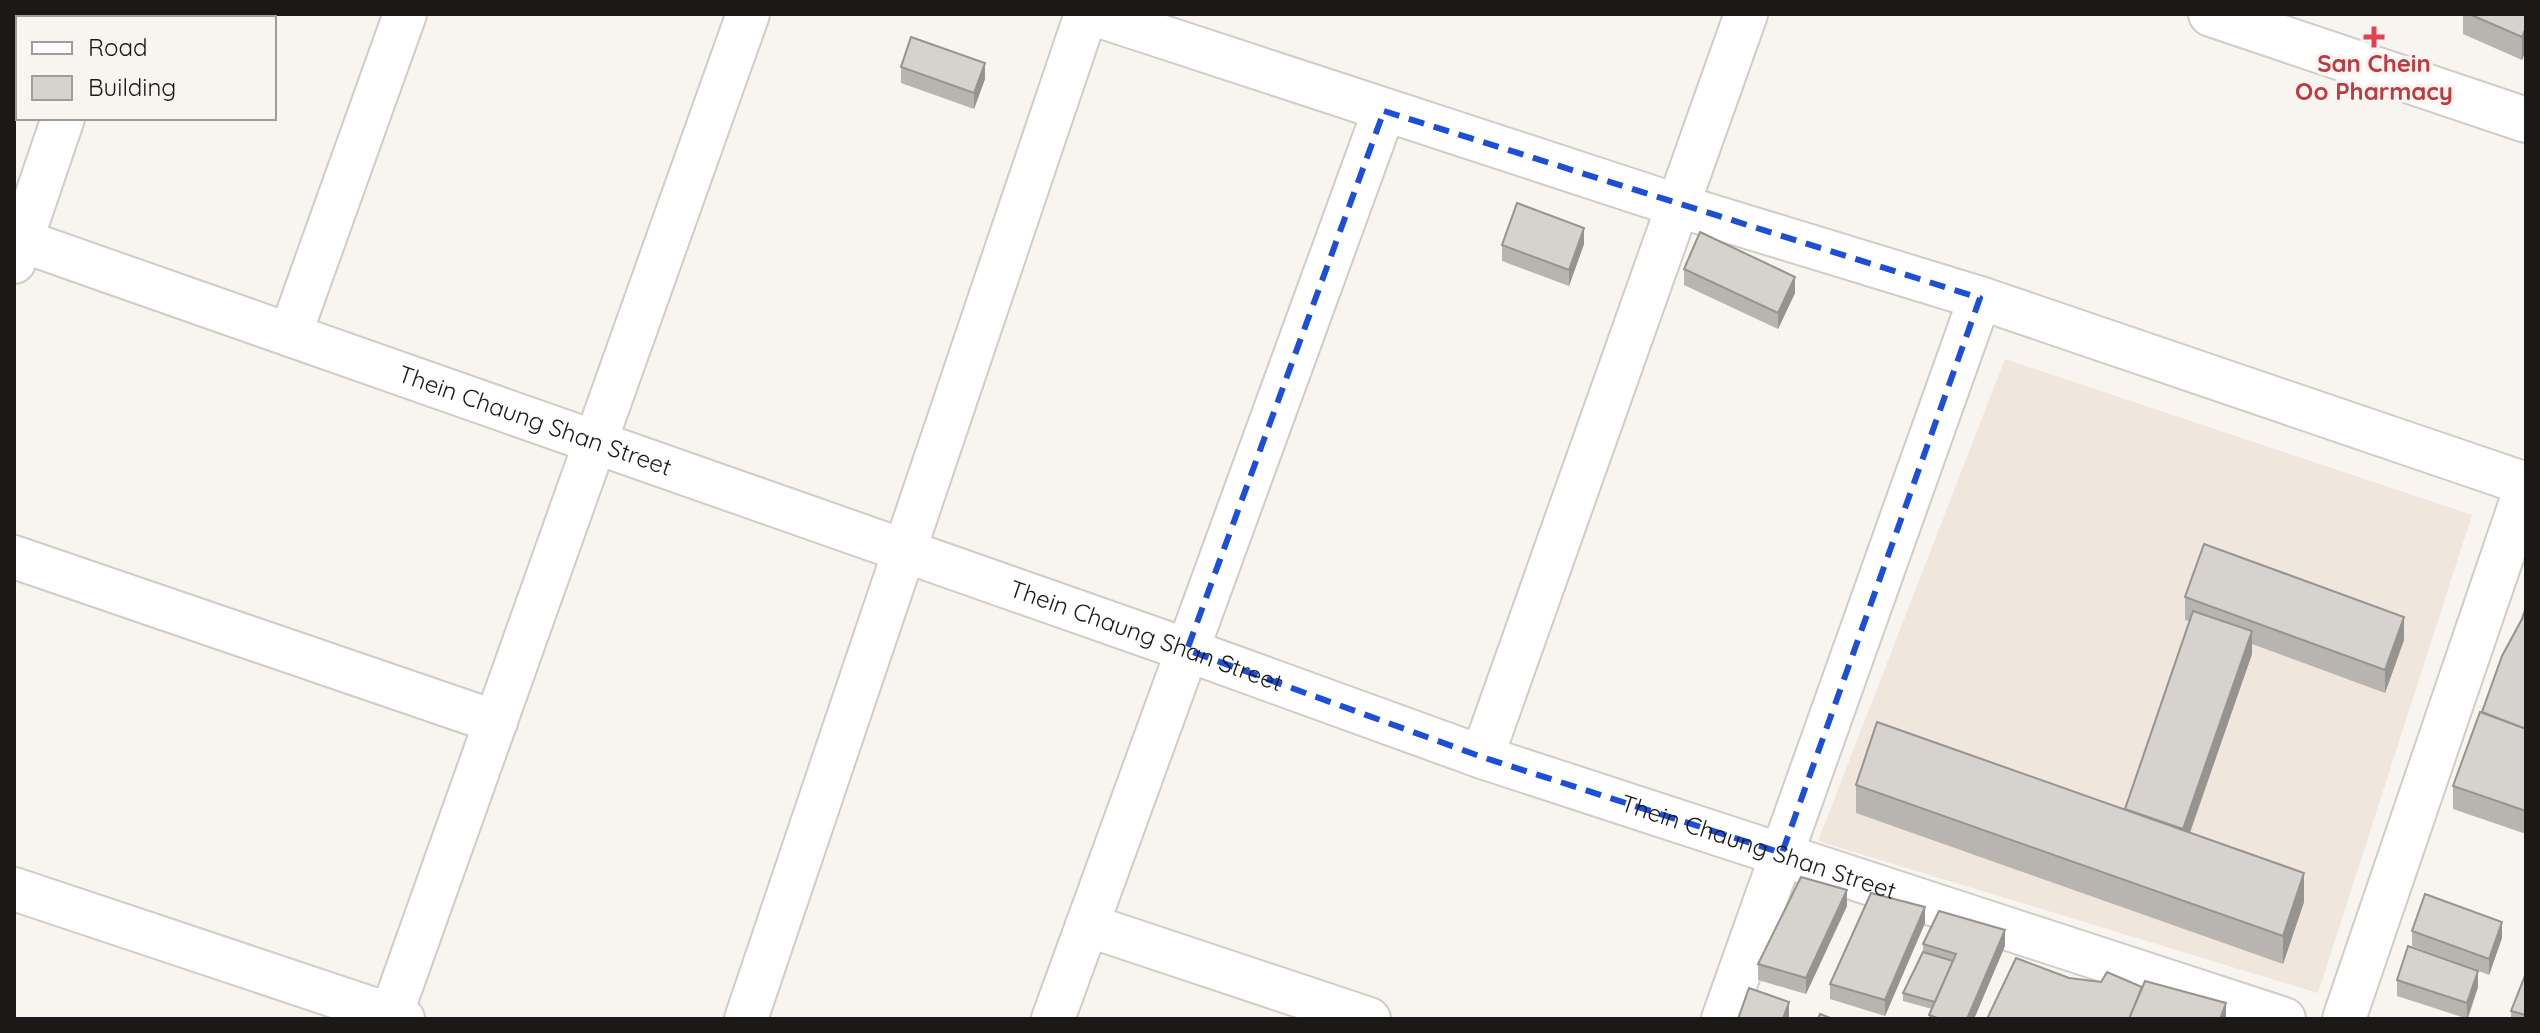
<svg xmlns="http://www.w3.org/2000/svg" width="2540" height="1033" font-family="Quicksand,sans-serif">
  <rect width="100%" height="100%" fill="#f8f4f0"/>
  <!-- built -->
  <path fill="#efe6dc" d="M2005 359 2472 515 2318 993 1818 841Z"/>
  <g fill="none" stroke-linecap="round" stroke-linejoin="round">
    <defs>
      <g id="minor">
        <path d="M1093 14 1679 206 1980 298 2526 484"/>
        <path d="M97 18 99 14"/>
        <path id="s1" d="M14 238 1187 650 1482 757 2284 1019"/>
        <path d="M14 262 63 118"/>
        <path d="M290 335 405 14"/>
        <path d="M14 557 496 722"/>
        <path d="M1482 757 1746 14"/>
        <path d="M14 889 403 1019"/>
        <path d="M1087 925 1369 1019"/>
        <path d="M391 1015 748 14"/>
        <path d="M746 1019 1086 14"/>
        <path d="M1053 1019 1384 111"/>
        <path d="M1723 1019 1980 298"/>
        <path d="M2344 1019 2526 487"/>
      </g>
      <path id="secondary" d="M2211 14 2526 120"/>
    </defs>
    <!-- minor casing -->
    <use href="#minor" stroke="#d0ccc8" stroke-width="46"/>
    <!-- secondary casing -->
    <use href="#secondary" stroke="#d0ccc8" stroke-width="48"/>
    <!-- minor -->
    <use href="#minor" stroke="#fff" stroke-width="42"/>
    <!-- secondary -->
    <use href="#secondary" stroke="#fff" stroke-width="44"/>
  </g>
  <!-- wall -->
  <path fill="#b8b5b1" d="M2463 14H2526V50L2522 60 2463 34Z
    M901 67 985 79 974 109 901 83Z
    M1584 244 1569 286 1502 261V245Z
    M1684 269 1795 293 1778 329 1684 285Z
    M2185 597 2404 640 2385 693 2252 644V654L2190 833 2304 902 2283 964 1856 813V785L2125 810 2189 621 2185 620Z
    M2526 607V834L2453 809V786L2482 712Z
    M1847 906 1806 994 1758 980V964Z
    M1925 923 1885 1016 1830 999V984Z
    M2412 931 2502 938 2489 975 2412 946Z
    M1923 944 2005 946 1974 1019H1929V1015L1932 1009 1903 1001V993L1923 952Z
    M2526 973V1019H2511V1011Z
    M2397 980 2478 987 2468 1019 2397 996Z"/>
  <!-- shaded-wall -->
  <path fill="#969390" d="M2526 27V50L2522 60V37Z
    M985 63V79L974 109V93Z
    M1584 228V244L1569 286V270Z
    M1795 277V293L1778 329V313Z
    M2404 617V640L2385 693V670Z
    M2252 631V654L2183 852V829Z
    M2304 873V902L2283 964V936Z
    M1847 890V906L1806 994V978Z
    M1925 907V923L1885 1016V1000Z
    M2502 922V938L2489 975V959Z
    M2005 930V946L1974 1019H1967Z
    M2478 971V987L2467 1019V1003Z
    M1789 1002V1019H1783Z
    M2226 1003V1019H2220Z"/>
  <!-- building -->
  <path fill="#d6d2ce" stroke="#969390" stroke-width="2" d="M2469 14H2526V27L2522 37Z
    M911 37 985 63 974 93 901 67Z
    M1517 203 1584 228 1569 270 1502 245Z
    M1700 232 1795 277 1778 313 1684 269Z
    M2204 544 2404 617 2385 670 2185 597Z
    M2526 607V729L2482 712 2502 656 2522 619Z
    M2193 611 2252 631 2183 829 2125 809Z
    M2480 712 2526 729V811L2453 786Z
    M1877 722 2304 873 2283 936 1856 785Z
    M1801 877 1847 890 1806 978 1758 964Z
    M1871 893 1925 907 1885 1000 1830 984Z
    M2425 894 2502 922 2489 959 2412 931Z
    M1939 911 2005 930 1967 1019H1940L1929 1015 1956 954 1923 944Z
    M2408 946 2478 971 2467 1003 2397 980Z
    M1923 952 1953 961 1935 1002 1903 993Z
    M2016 958 2069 978 2101 982 2107 972 2142 987 2129 1019H1987Z
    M2526 973V1015L2511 1011Z
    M2145 981 2226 1003 2220 1019H2129Z
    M1749 988 1789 1002 1783 1019H1738Z
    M1820 1014 1833 1019H1818Z"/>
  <!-- marked area -->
  <path fill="none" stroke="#1d4ed8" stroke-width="6" stroke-dasharray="16 10" stroke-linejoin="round" d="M1384 111 1980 298 1782 853 1482 757 1187 650Z"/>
  <!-- markers -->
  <path fill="#e0444e" stroke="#f8f4f0" stroke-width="3" d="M2370 25h8v8h8v8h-8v8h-8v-8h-8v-8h8z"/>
  <g text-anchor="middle" stroke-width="7" stroke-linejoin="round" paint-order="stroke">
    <!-- health labels -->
    <g font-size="24" font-weight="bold" fill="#be3a42" stroke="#f8f4f0">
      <text x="2374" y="72">San Chein<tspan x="2374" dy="28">Oo Pharmacy</tspan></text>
    </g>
    <!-- street labels -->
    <g font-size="24" fill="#1a1918" stroke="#f8f4f0">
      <text dy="8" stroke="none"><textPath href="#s1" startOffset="552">Thein Chaung Shan Street</textPath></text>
      <text dy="8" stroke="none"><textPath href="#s1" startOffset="1200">Thein Chaung Shan Street</textPath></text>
      <text dy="8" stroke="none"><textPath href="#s1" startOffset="1848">Thein Chaung Shan Street</textPath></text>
    </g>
  </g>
  <!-- border -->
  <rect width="2540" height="1033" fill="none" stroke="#1a1918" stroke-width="32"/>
  <!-- legend -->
  <rect x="16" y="16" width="260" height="104" fill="#f8f4f0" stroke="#9f9c9a" stroke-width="2"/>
  <rect x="32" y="42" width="40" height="12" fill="#ffffff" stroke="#9f9c9a" stroke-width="2"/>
  <text x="88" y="56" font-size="24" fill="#1a1918">Road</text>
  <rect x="32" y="76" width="40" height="24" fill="#d6d2ce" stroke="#9f9c9a" stroke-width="2"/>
  <text x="88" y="96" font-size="24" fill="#1a1918">Building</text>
</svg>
